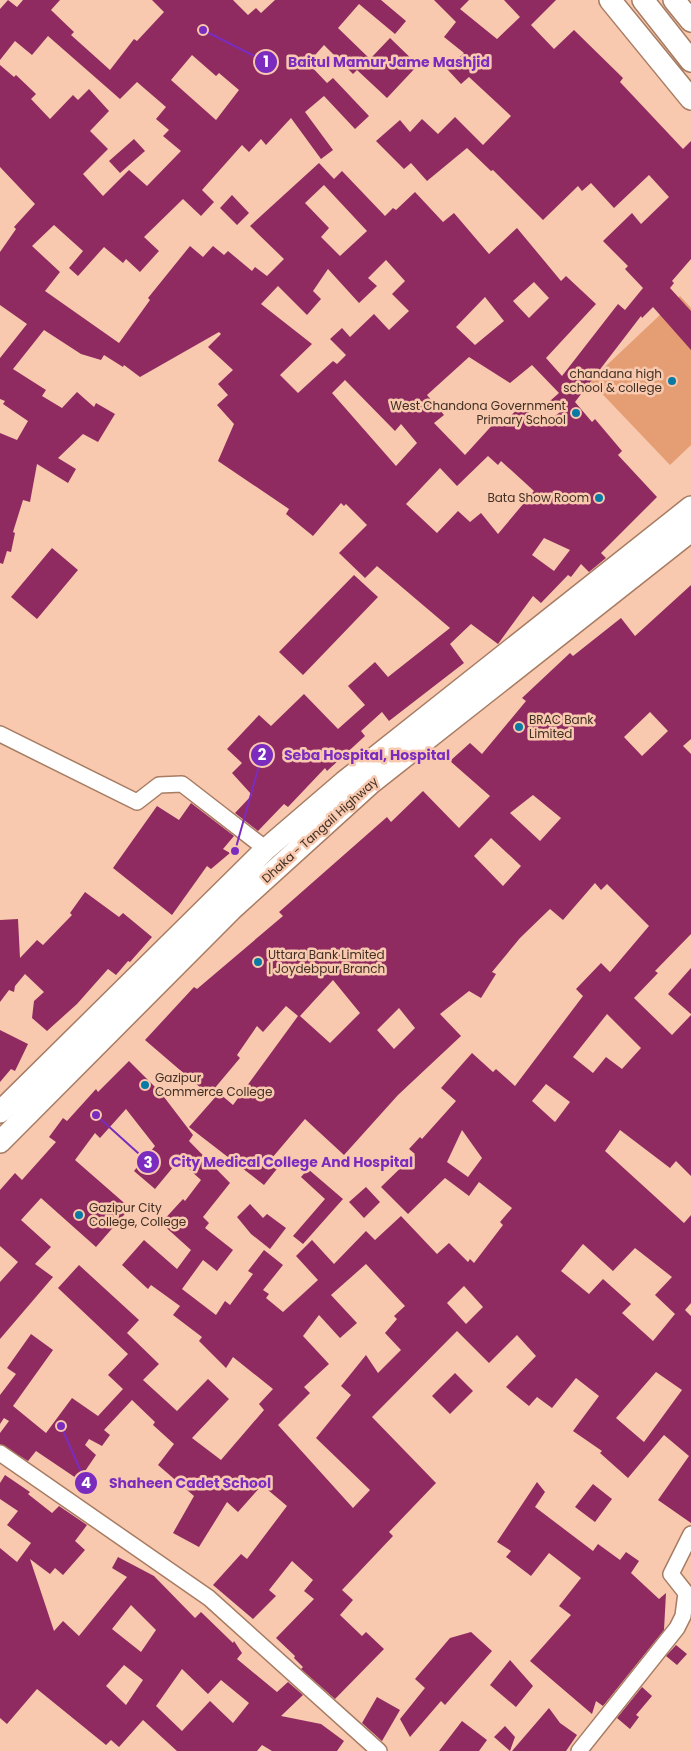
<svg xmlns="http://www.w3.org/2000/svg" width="691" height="1751" font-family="Poppins,sans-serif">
  <rect width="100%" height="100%" fill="#f8c9ae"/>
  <!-- green -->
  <path fill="#e59e74" d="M680 296 691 308V445L670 465 590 381Z"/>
  <!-- building -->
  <path fill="#902b61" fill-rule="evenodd" d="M8 0 17 7 23 0H60L51 10 74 32 71 35 110 70 134 39 137 41 164 12 152 0H233L248 15 256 8 261 13 275 0H381L406 21 395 34 359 4 338 28 370 59 390 38 418 65 387 98 357 70 353 74 324 45 308 63 327 83 333 78 369 116 355 129 324 96 305 112 333 150 321 159 291 118 266 145 261 139 249 152 242 145 202 190 214 202 201 216 183 199 144 237 159 251 140 272 126 259 123 263 104 247 78 276 69 268 83 251 54 225 32 246 60 272 45 291 119 343 150 300 148 298 190 246 203 257 213 246 224 255 228 251 252 271 255 267 267 276 284 259 250 226 319 163 334 179 342 171 385 216 393 208 396 210 415 192 443 222 454 213 489 254 517 228 561 281 566 276 596 304 546 358 562 376 618 304 625 310 643 288 625 269 628 266 603 241 632 213 641 224 669 197 649 175 614 208 591 183 582 191 578 186 543 220 493 170 491 171 467 148 427 181 411 163 404 169 376 141 400 120 410 132 422 119 438 134 455 117 483 145 511 116 469 77 461 84 447 69 464 53 444 37 456 22 434 0H469L460 9 497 39 520 17 504 0H556L531 25 554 49 574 30 623 78 620 82 683 149 691 141V259L672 281 674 283 670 288 691 311V350L653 307 642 318 641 316 575 402 592 422 595 419 622 451 618 455 657 497 601 553 606 558 589 572 581 564 571 577 568 575 541 603 533 596 498 644 471 624 450 644 464 663 389 721 382 712 361 731 365 736 327 771 325 768 288 807 284 804 258 831 235 813 252 795 232 773 242 763 227 749 259 715 271 726 304 694 338 729 365 705 348 686 375 662 388 677 450 628 377 566 365 578 339 553 367 525 346 504 344 506 341 503 313 536 286 514 289 509 218 461 234 424 217 405 228 395 218 384 233 370 208 347 221 334 219 332 140 377 124 365 123 367 104 355 101 360 81 354 44 330 13 369 46 390 42 396 62 408 77 392 94 407 96 403 115 414 98 442 83 434 58 458 76 469 68 483 37 464 30 502 23 500 13 532 15 533 11 552 7 551 3 564 0 563V433L17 440 28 421 3 404 5 401 0 399V358L27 324 0 305V252L16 229 14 227 35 204 0 167V65L14 77 16 75 36 94 31 99 50 119 73 95 78 100 89 89 109 111 90 131 108 149 83 174 103 196 129 170 147 186 181 151 163 136 169 130 156 119 166 107 137 82 120 99 48 36 32 55 15 41 0 60V9ZM192 55 216 76 219 73 239 90 216 120 171 80ZM324 185 367 231 340 256 321 237 329 228 305 203ZM386 260 405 281 392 294 409 311 389 330 374 314 350 337 342 328 330 339 346 355 337 364 333 361 298 393 280 375 312 344 261 304 278 286 307 315 321 299 313 291 328 269 359 303 377 286 368 278ZM534 282 549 298 529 318 513 301ZM485 297 504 321 475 345 456 327ZM469 357 510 383 532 365 559 393 550 401 560 412 542 427 522 405 501 425 496 421 465 455 434 423 444 415 427 395ZM345 380 395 431 401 424 417 443 396 466 332 393ZM488 456 498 465 501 461 534 491 498 534 481 513 470 522 458 511 437 533 406 504 440 468 457 486ZM544 538 570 550 554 571 532 555Z
    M134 139 145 151 120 173 109 161Z
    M232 195 249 213 237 225 220 208Z
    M52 548 78 570 37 619 11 597Z
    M354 575 378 597 303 675 279 652Z
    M691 585V739L683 746 691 754V934L655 971 658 973 634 998 672 1035 691 1015V1176L676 1161 670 1168 620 1130 605 1151 684 1223 691 1215V1303L685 1310 691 1316V1523L658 1500 689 1456 664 1435 628 1478 600 1453 602 1451 573 1431 599 1396 576 1378 552 1408 537 1397 529 1406 506 1387 536 1356 517 1335 489 1363 457 1331 372 1417 436 1483 389 1532 393 1536 342 1590 353 1600 340 1615 362 1636 366 1632 384 1649 335 1699 301 1669 303 1667 294 1658 295 1656 276 1638 314 1599 304 1591 313 1580 292 1561 269 1590 276 1596 253 1619 213 1585 241 1554 247 1559 287 1506 262 1485 238 1512 227 1502 199 1547 173 1533 194 1496 158 1465 174 1444 153 1425 155 1422 132 1400 104 1430 110 1435 102 1446 89 1439 85 1445 96 1455 79 1480 36 1451 28 1461 0 1444V1433L9 1421 4 1418 0 1424V1395L16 1374 7 1368 31 1334 53 1350 13 1406 46 1433 72 1398 98 1416 123 1389 108 1375 128 1354 58 1288 79 1265 139 1320 127 1333 159 1364 143 1380 177 1411 208 1379 229 1399 192 1438 221 1460 264 1410 259 1404 273 1389 233 1357 226 1368 199 1341 202 1337 173 1315 180 1306 151 1285 148 1289 122 1265 144 1240 177 1269 191 1250 161 1223 183 1199 185 1201 201 1180 179 1160 155 1189 134 1171 155 1146 126 1109 100 1138 95 1133 75 1160 130 1208 96 1247 41 1198 21 1220 51 1247 35 1264 53 1277 0 1339V1282L18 1262 0 1246V1190L15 1173 22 1180 56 1142 49 1137 63 1118 67 1121 96 1089 98 1092 129 1061 161 1093 193 1135 189 1141 230 1183 203 1217 209 1223 205 1228 233 1250 217 1271 203 1260 182 1289 216 1315 225 1301 230 1305 253 1274 248 1271 264 1250 283 1265 263 1290 269 1294 266 1298 283 1312 318 1280 296 1256 312 1240 334 1264 366 1231 375 1240 401 1216 437 1254 449 1243 468 1262 470 1259 474 1263 503 1225 500 1222 512 1208 479 1182 469 1196 445 1178 408 1214 381 1187 415 1154 409 1149 420 1137 422 1139 456 1101 441 1088 472 1053 493 1072 496 1069 515 1086 583 996 576 989 601 963 610 972 649 926 607 884 601 890 595 883 563 920 550 909 520 938 492 972 496 974 481 998 469 991 440 1014 461 1036 398 1095 344 1155 305 1119 272 1158 280 1165 264 1185 189 1127 219 1093 233 1105 298 1016 286 1006 263 1032 257 1026 237 1055 240 1058 209 1095 145 1040 194 987 197 989 283 916 279 912 387 817 391 822 423 791 459 828 490 796 450 761 470 743 482 754 526 701 522 698 570 653 573 656 621 618 635 636ZM650 712 668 731 642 756 624 737ZM533 795 561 818 540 841 510 813ZM491 838 521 866 503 886 474 856ZM333 980 360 1013 330 1043 300 1016ZM399 1008 415 1028 394 1049 377 1030ZM607 1014 641 1048 622 1069 606 1057 593 1073 573 1057ZM546 1084 570 1102 555 1122 532 1101ZM462 1130 482 1158 468 1177 447 1162ZM583 1244 613 1271 635 1248 672 1277 655 1295 675 1314 653 1341 622 1313 631 1304 603 1279 589 1294 561 1271ZM366 1264 405 1306 394 1316 397 1319 385 1333 401 1350 378 1373 366 1355 341 1386 351 1395 316 1438 370 1490 353 1508 278 1425 310 1393 304 1387 329 1364 303 1336 319 1315 340 1338 357 1323 331 1295ZM464 1286 483 1307 466 1324 447 1303ZM656 1372 682 1390 644 1442 616 1418Z
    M191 803 234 836 223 849 230 853 211 869 207 866 172 915 113 868 157 806 179 820Z
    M85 892 119 917 123 913 152 937 130 962 128 961 116 975 108 969 77 1004 47 1031 32 1018 34 1001 44 992 25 974 15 986 14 992 9 990 0 1002V920L18 919 20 958 37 940 43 945 72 915 70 913Z
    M691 968V1014L668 994Z
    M0 1030 28 1044 15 1071 11 1069 0 1082Z
    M308 1169 343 1199 303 1244 293 1236 325 1199 301 1177Z
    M366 1187 380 1202 364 1218 349 1202Z
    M250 1204 263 1218 267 1214 286 1228 270 1249 251 1234 237 1217Z
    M455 1373 473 1391 450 1414 432 1396Z
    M5 1475 30 1492 28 1494 52 1513 59 1506 87 1525 75 1541 85 1550 63 1575 55 1568 50 1574 30 1559 54 1631 63 1621 79 1636 127 1577 112 1568 118 1557 154 1576 195 1618 201 1612 233 1643 234 1641 242 1653 237 1659 277 1692 288 1682 303 1695 281 1716 321 1724 344 1741 337 1751H272L262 1745 257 1751H177L143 1720 119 1747 111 1740 106 1745 37 1689 7 1724 0 1718V1548L17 1562 31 1543 7 1525 18 1511 0 1499V1483ZM131 1605 156 1630 141 1652 112 1629ZM124 1665 143 1680 126 1705 106 1686ZM182 1669 208 1694 221 1680 249 1703 233 1723 210 1701 182 1731 156 1706Z
    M537 1482 545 1492 535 1507 593 1551 598 1544 620 1560 626 1552 639 1561 631 1573 659 1599 666 1593 664 1630 603 1706 596 1701 592 1714 530 1661 571 1615 559 1606 581 1578 549 1553 531 1576 506 1557 511 1551 497 1542Z
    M593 1484 612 1499 595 1522 575 1507Z
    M471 1632 492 1651 445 1705 441 1701 410 1737 400 1719 425 1688 415 1679 450 1638Z
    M676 1645 687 1654 677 1665 666 1656Z
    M510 1660 533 1686 516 1707 490 1685Z
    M642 1687 652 1696 636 1715 639 1717 630 1729 617 1718Z
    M377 1697 400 1710 382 1741 362 1723Z
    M549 1708 560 1723 577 1735 566 1751H512Z
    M462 1721 487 1740 479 1751H439Z
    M505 1726 515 1737 510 1751 494 1737Z"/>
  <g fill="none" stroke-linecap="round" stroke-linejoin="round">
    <defs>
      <path id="minor" d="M0 734 137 802 159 785 182 784 266 849
        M0 1453 209 1598 379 1751
        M579 1751 677 1628 683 1616 686 1593 671 1574 691 1534"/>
      <path id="highway" d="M610 0 691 99
        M643 0 691 61
        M674 0 691 21
        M0 1112 266 849 344 782 691 507
        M0 1142 232 909 371 783 691 531"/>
    </defs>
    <!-- minor casing -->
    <use href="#minor" stroke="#a77c63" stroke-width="18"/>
    <!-- highway casing -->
    <use href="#highway" stroke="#a77c63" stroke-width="24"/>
    <!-- minor -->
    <use href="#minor" stroke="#fff" stroke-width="15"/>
    <!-- highway -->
    <use href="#highway" stroke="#fff" stroke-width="21"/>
  </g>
  <!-- markers -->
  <g fill="#097aa3" stroke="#f8c9ae" stroke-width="2">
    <circle cx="672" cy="381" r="5"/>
    <circle cx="576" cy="413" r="5"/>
    <circle cx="599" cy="498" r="5"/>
    <circle cx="519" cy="727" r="5"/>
    <circle cx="258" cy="962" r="5"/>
    <circle cx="145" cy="1085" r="5"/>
    <circle cx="79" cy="1215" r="5"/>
  </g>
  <g text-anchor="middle" stroke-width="5" stroke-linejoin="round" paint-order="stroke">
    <!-- poi labels -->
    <g font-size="12" fill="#412f24" stroke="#f8c9ae" text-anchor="start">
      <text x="662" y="378" text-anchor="end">chandana high<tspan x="662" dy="14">school &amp; college</tspan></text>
      <text x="566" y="410" text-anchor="end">West Chandona Government<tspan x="566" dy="14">Primary School</tspan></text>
      <text x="589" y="502" text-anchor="end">Bata Show Room</text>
      <text x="529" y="724">BRAC Bank<tspan x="529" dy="14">Limited</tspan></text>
      <text x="268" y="959">Uttara Bank Limited<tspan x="268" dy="14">| Joydebpur Branch</tspan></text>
      <text x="155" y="1082">Gazipur<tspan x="155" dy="14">Commerce College</tspan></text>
      <text x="89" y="1212">Gazipur City<tspan x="89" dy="14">College, College</tspan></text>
    </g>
    <!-- street labels -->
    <g font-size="12" fill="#412f24" stroke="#f8c9ae">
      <text transform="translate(320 830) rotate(-42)" y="4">Dhaka - Tangail Highway</text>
    </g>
  </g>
  <!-- callouts -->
  <path fill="none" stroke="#7b2cbf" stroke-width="2" d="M203 30L266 62M235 851L262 755M96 1115L148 1162M61 1426L86 1483"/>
  <g fill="#7b2cbf" stroke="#f8c9ae" stroke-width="2">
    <circle cx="203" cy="30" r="5"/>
    <circle cx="235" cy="851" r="5"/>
    <circle cx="96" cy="1115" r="5"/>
    <circle cx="61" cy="1426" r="5"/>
    <circle cx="266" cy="62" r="12"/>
    <circle cx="262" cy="755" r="12"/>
    <circle cx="148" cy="1162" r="12"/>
    <circle cx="86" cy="1483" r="12"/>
  </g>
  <g font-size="15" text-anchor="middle" font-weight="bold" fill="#fff">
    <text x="266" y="67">1</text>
    <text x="262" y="760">2</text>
    <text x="148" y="1168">3</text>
    <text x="86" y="1488">4</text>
  </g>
  <g font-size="14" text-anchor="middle" font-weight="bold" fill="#7b2cbf" stroke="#f8c9ae" stroke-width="5" stroke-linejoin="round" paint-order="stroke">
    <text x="389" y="67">Baitul Mamur Jame Mashjid</text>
    <text x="367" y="760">Seba Hospital, Hospital</text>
    <text x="292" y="1167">City Medical College And Hospital</text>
    <text x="190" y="1488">Shaheen Cadet School</text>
  </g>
</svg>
